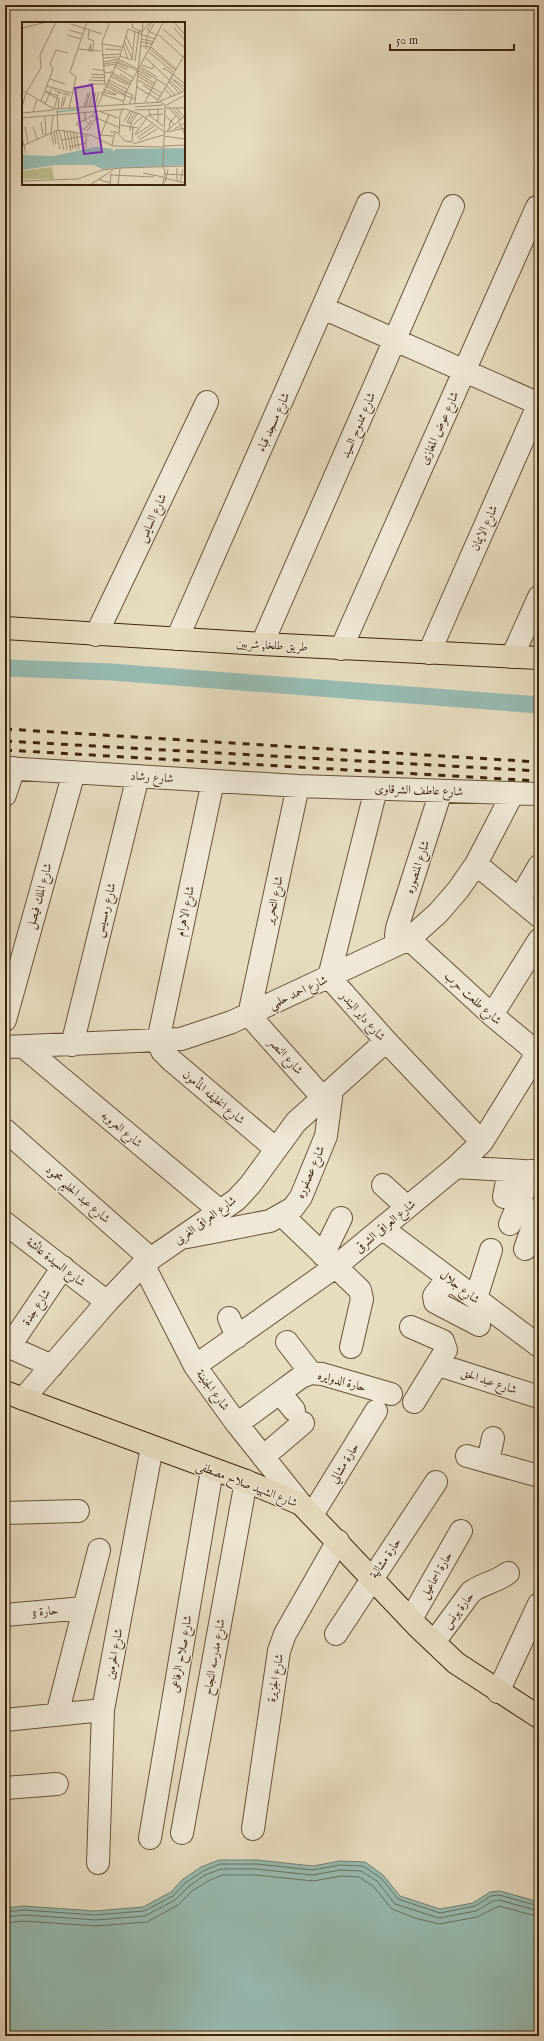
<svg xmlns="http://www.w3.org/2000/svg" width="544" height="2041" font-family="'IM FELL English',Amiri,serif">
  <rect width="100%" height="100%" fill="#e7dcc0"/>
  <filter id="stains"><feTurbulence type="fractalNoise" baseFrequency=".005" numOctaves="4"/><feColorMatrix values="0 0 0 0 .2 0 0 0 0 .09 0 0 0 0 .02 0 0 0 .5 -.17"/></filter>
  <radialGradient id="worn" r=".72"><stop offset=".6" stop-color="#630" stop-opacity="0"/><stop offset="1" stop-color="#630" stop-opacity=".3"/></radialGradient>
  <!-- water -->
  <path fill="#97bcb2" stroke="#737f70" d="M219 1860H257L313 1866 340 1861 365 1862 383 1875 400 1896 440 1909 473 1903 490 1892 500 1891 539 1902V2036H5V1908L23 1906 95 1911 143 1907 171 1892 182 1880 201 1867Z"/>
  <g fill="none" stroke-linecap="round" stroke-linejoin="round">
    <!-- shore -->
    <path stroke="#6a7060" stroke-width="1" d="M5 1912 24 1910 95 1915 144 1911 173 1896 185 1883 203 1871 220 1864H257L312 1870 340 1865 363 1866 381 1878 398 1899 440 1913 475 1906 491 1896 499 1895 539 1906
      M5 1917 24 1915 96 1920 145 1916 175 1900 188 1887 205 1875 221 1869H256L312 1875 341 1870 361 1871 377 1881 395 1904 439 1918 476 1911 493 1901 499 1900 539 1911
      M5 1923 24 1921 96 1926 147 1922 178 1905 192 1891 208 1881 222 1875H256L313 1881 342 1876 359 1877 373 1886 392 1909 415 1918 439 1924 477 1917 499 1906 539 1917"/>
    <!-- canal -->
    <path stroke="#97bcb2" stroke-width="17" d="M5 668 111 672 539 705"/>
    <defs>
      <path id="minor" d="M323 308 539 404
        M96 635 207 402
        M177 639 368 204
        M262 644 453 206
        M341 649 537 207
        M429 653 539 403
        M512 657 539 597
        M5 768 298 786 539 794
        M213 781 158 1041 162 1051 170 1059 276 1149
        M298 786 249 1015 323 1098
        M376 789 329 977 386 1041 482 1142
        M5 795 14 768
        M476 864 539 916
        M519 900 539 866
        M409 939 492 1015 539 1054
        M399 943 396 936 397 928 441 791
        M492 1015 539 940
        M5 1020 74 772
        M72 1045 138 776
        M5 1047 181 1039 232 1022 409 939 438 913 458 890 476 864 513 793
        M24 1047 220 1211
        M5 1130 151 1259
        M456 1167 539 1172
        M383 1185 407 1207
        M504 1197 509 1170
        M283 1216 360 1290 362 1299 351 1347
        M5 1223 107 1302
        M510 1224 532 1171
        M382 1228 539 1346
        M187 1237 270 1221 293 1208 301 1197 326 1136 332 1090
        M525 1249 539 1208
        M323 1255 341 1218
        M143 1264 195 1366 237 1424 301 1504
        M448 1278 434 1296 435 1302 479 1325
        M476 1298 491 1250
        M229 1318 237 1337
        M411 1327 443 1341 446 1350 414 1402
        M287 1342 311 1373
        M5 1345 52 1366
        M9 1347 63 1267
        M439 1365 539 1397
        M195 1366 335 1267 456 1167 482 1142 539 1050
        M280 1393 294 1410
        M23 1399 107 1302 143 1264 236 1200 250 1185 296 1122 386 1041
        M237 1424 301 1377 311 1373 322 1374 391 1394
        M467 1456 539 1476
        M263 1457 303 1423
        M488 1462 493 1438
        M5 1513 78 1511
        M312 1515 376 1411
        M5 1615 84 1608
        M411 1619 461 1531
        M336 1634 436 1482
        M434 1642 471 1592C483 1583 495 1583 508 1573
        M498 1692 539 1604
        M57 1715 99 1550
        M5 1720 103 1710
        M5 1788 57 1784
        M253 1829 279 1651 285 1634 338 1541
        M182 1833 246 1481
        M150 1838 212 1470
        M98 1863 103 1710 152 1447"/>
      <path id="major" d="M5 628 262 644 539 658
        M5 1392 246 1481 301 1504 417 1626 456 1663 539 1717"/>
    </defs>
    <!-- minor casing -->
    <use href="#minor" stroke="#68523a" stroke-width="24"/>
    <!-- major casing -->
    <use href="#major" stroke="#3d240e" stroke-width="24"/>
    <!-- minor -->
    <use href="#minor" stroke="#efe8d6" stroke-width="22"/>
    <!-- major -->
    <use href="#major" stroke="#e7dcc0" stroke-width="22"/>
    <!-- rail -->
    <path stroke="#3d240e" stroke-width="3" stroke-dasharray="7 7" stroke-linecap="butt" d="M5 729 539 762
      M5 741 539 771
      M5 750 539 781"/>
  </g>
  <g text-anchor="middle" stroke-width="3" stroke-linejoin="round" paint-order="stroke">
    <!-- street labels -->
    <g font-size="12" fill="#3d240e" stroke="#efe8d6">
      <text transform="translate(273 422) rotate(-66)" y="4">شارع مسجد قباء</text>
      <text transform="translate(358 425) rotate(-67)" y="4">شارع ممدوح السيد</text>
      <text transform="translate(439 428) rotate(-66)" y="4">شارع عوض المغازى</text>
      <text transform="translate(152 518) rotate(-65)" y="4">شارع السايس</text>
      <text transform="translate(484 528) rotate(-66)" y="4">شارع الايمان</text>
      <text transform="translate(272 645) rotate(3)" y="4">طريق طلخا, شربين</text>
      <text transform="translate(152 777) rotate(4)" y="4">شارع رشاد</text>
      <text transform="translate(419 790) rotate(2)" y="4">شارع عاطف الشرقاوى</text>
      <text transform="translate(417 867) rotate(-72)" y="4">شارع المنصوره</text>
      <text transform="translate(39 896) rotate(-75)" y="4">شارع الملك فيصل</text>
      <text transform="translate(274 900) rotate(-78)" y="4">شارع التحرير</text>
      <text transform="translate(105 910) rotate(-76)" y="4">شارع رمسيس</text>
      <text transform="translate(185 911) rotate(-78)" y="4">شارع الاهرام</text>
      <text transform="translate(298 992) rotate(-25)" y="4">شارع احمد حلمي</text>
      <text transform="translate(473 998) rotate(42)" y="4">شارع طلعت حرب</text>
      <text transform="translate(363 1016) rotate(48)" y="4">شارع داير البندر</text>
      <text transform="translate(286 1056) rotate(48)" y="4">شارع النصر</text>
      <text transform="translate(214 1097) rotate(40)" y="4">شارع الخليفه المأمون</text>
      <text transform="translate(122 1129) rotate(40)" y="4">شارع العروبه</text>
      <text transform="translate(310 1172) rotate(-67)" y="4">شارع عصفوره</text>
      <text transform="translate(78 1194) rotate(41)" y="4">شارع عبد الحليم محمود</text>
      <text transform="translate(205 1220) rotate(-36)" y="4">شارع العراقى الغربى</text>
      <text transform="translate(385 1226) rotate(-40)" y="4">شارع العراقى الشرقى</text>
      <text transform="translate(56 1262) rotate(38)" y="4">شارع السيدة عائشة</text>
      <text transform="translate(460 1287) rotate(37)" y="4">شارع جلال</text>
      <text transform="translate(36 1307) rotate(-56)" y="4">شارع جدة</text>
      <text transform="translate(342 1381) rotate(15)" y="4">حارة الدوايره</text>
      <text transform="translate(489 1381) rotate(18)" y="4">شارع عبد الحق</text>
      <text transform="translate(213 1390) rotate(54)" y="4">شارع الجنينة</text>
      <text transform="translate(344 1463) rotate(-59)" y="4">حارة مشالي</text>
      <text transform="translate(247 1484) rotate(21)" y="4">شارع الشهيد صلاح مصطفى</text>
      <text transform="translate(385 1558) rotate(-56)" y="4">حارة مشالية</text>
      <text transform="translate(436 1575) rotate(-60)" y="4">حارة اسماعيل</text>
      <text transform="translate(458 1610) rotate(-52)" y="4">حارة يونس</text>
      <text transform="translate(45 1611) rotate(-5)" y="4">حارة 3</text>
      <text transform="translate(114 1654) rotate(-80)" y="4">شارع الحرمين</text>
      <text transform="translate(181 1654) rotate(-80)" y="4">شارع صلاح الرفاعى</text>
      <text transform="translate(214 1657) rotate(-80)" y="4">شارع مدرسه النجاح</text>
      <text transform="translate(275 1678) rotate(-80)" y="4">شارع الجزيرة</text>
    </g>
  </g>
  <!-- overview -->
  <g transform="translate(22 22)">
    <rect width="163" height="163" fill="#e7dcc0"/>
    <path d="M30 145 32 157H0V149Z" fill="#bdbe8d"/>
    <path d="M73 125 91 127V130L94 127 163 126V143L80 147 72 143H33L0 148V133L32 134Z" fill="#97bcb2"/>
    <path fill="none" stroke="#97bcb2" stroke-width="2" d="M35 90 58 87"/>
    <path fill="none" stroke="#a39279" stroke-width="1" d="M88 0 80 20 83 62 103 72M111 0 110 5 120 10 128 0M130 0 125 8 136 14M152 0 163 13M49 2 80 12M0 6 25 0M152 6 163 18M141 7 163 26M47 8 61 12M67 8 66 17 72 19 70 30M45 13 59 17M120 13 134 17M137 13 161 35M104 14 110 27M125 14 133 0M119 17 132 20M102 19 110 36M119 20 131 22M80 22 100 25M101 23 106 37M119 24 129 25 154 47M57 27 79 29M83 27 99 28M124 27 125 14M128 27 153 48M66 29 69 22 68 30M127 30 151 50M80 33 98 32M98 34 110 38M81 36 96 35M124 36 160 70M110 38 113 9M95 39 116 49M113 39 117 9M82 40 96 37 116 47M94 40 106 46M82 42 94 40M120 43 130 47 132 44 130 42M82 44 93 42 105 48M92 44 112 56M119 45 135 55M71 47 83 49M118 47 144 63 153 73M141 48 142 46 150 52M117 49 129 56M83 51 90 50 109 62M116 51 132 61M69 52 83 53M89 52 108 63M98 52 110 60M150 52 163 62M88 54 105 63M116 54 131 63M69 55 83 56M148 55 163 69M28 57 43 62M67 58 83 59M86 58 105 67M116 58 140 71M152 58 163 65M146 59 158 72M85 60 104 70M67 62H83M121 63 139 75M25 64 49 71M83 64 95 70M115 65 126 72M33 66V69L48 73M142 66 150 75M81 67 94 72M0 68 32 87 139 80 143 83M24 69 36 74M23 70 37 77 36 87M79 70 94 73M94 70 113 77M104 70 111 73 107 82M126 71 136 78M79 72 101 79M19 79 31 47 28 42 34 28 46 31M138 79 163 69M123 80 135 57M135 80 163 32M113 81 121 0M23 82 30 66M101 82 104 70 141 1M41 84 44 72M73 84 77 70M0 85 4 71 19 46 18 33 34 0M62 85 66 71M64 85 68 70M67 85 71 70M70 85 74 70M75 85 98 34 106 7 119 12M113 85 141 83M143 86H163M147 86 158 98M154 86 162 95M32 87 37 70M39 87 41 75M47 87 54 55 48 50 65 0M136 87V100M151 87 160 97M35 88 36 108 69 113 91 124 141 125M113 88 141 87M127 88 128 94 141 104M77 89 96 96M11 90 15 77M63 90V99L67 102M0 91 32 88M31 93 29 111 32 123M143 93 153 103M23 94 24 113M70 94 98 106M0 96 103 87 118 92 141 109M123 96 127 93 141 92M102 99 109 88M19 100 21 113M107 100 114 90M157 100 163 113M110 102 105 100 111 89M98 103 116 106M111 103 121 94M3 105 6 121M11 105 15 117M152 107 163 101M34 108 38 127M37 108 42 128M42 108 45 128M48 108 51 127M62 108 54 102 70 94 73 89M62 108 70 98M147 108 148 100 154 94M51 109 54 127M65 109 76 94M108 109 109 101 116 91M32 110 34 122M45 110 49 129M54 110 57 127M88 110H95L103 119 110 120M145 110 163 106M97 111 98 93 101 87M142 111 163 94M113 112 124 97M64 113V126M78 113 91 114M113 113 130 102M142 114 163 117M0 116 4 131M115 116 132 104M77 117 87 93M39 118 62 114M117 118 135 107M110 120 111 104M111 122 141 113M90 123 93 110M0 124 36 108M142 124 163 123M47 125 64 121M141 146 143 84 163 73M141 146 143 148 141 163M121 151 141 155M142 152 163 153M89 153 132 155M142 156 163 161M76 157 88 161M0 159 56 157 80 148 99 146 163 144M155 159V146M143 160 146 147M158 160 161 147M68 163 91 148M88 163 89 151M96 163 98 147"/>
    <path fill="#7b2cbf" fill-opacity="0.15" stroke="#7b2cbf" stroke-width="2" d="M70 63 80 130 62 132 53 66Z"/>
    <rect width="163" height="163" fill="none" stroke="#3d240e" stroke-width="2"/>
  </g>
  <!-- margin -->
  <rect width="544" height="2041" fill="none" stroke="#e7dcc0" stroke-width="20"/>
  <rect x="6" y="6" width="532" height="2029" fill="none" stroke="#3d240e" stroke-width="2"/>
  <rect x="10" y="10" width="524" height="2021" fill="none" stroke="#3d240e"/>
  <!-- scale -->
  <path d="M390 44v6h124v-6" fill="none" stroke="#3d240e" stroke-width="2"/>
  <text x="396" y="44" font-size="12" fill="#3d240e" stroke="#efe8d6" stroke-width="3" paint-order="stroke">50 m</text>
  <rect width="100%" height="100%" filter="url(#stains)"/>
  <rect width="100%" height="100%" fill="url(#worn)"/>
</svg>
